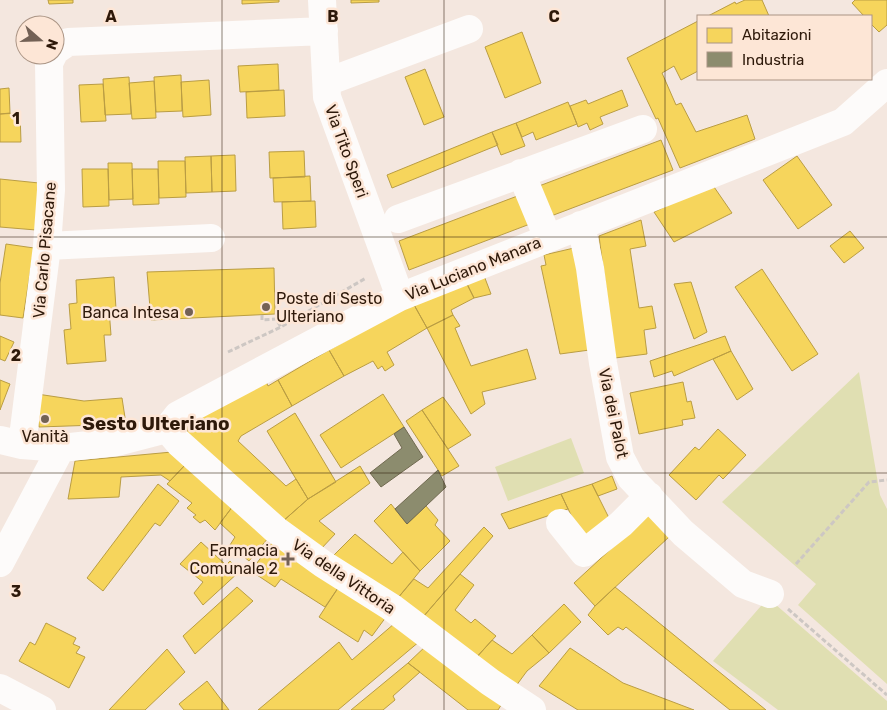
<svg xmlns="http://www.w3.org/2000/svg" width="887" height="710" font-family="Rubik,sans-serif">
  <rect width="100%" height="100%" fill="#f4e7df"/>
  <!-- green -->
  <path fill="#e0dfb2" d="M859 372 880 495 887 509V684L798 605 816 584 722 502Z
    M571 438 584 473 508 501 495 467Z
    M768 598 887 701V710H778L713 661Z"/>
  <!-- homes -->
  <path fill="#f6d55c" stroke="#ba9d43" d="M48 0H73V3L49 4Z
    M242 0H279V2L242 4Z
    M351 0H379V2L351 3Z
    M745 0H762L769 16H708L735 2 736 4Z
    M855 0H887V25L879 32 871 24V16H864L852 3Z
    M698 21V71L681 80 674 66 662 73 676 105 681 103 696 132 747 115 755 139 680 168 658 118 656 119 627 58Z
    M522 32 541 83 505 98 485 47Z
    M278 64 279 90 240 92 238 66Z
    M425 69 444 117 424 125 405 77Z
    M181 75 182 111 156 112 154 77Z
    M129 77 131 114 105 115 103 79Z
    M209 80 211 115 183 117 181 82Z
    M154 81 156 118 132 119 129 83Z
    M103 84 106 121 81 122 79 85Z
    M9 88 10 113 0 114V89Z
    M284 90 285 116 247 118 246 92Z
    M622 90 628 106 600 117 603 124 590 130 587 123 578 127 570 106 586 100 588 104Z
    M568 102 577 124 536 140 533 132 522 137 516 123Z
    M20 113 21 142H0V114Z
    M516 123 525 146 501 155 492 132Z
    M492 132 498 145 392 188 387 175Z
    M661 140 673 170 551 216 539 186Z
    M304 151 305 177 270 178 269 152Z
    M235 155 236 191 212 192 211 156Z
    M211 156 212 192 186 193 185 157Z
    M797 156 832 205 798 229 763 180Z
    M158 161H185L186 197 159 198Z
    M108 163H132L133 199 109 200Z
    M82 169H108L109 206 83 207Z
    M132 169H158L159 204 133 205Z
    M310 176 311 201 274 202 273 178Z
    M0 179 39 183 36 230 0 227Z
    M712 184 732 213 674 242 654 212Z
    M520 195 530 224 409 270 399 241Z
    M315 201 316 227 283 229 282 202Z
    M641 220 646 246 630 249 639 308 652 306 656 328 644 330 647 354 615 358 599 236Z
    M850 231 864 248 844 263 830 246Z
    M6 244 34 248 23 318 0 315V283Z
    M574 248 597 349 560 354 541 266 546 265 544 255Z
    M274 268 275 314 151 320 147 272Z
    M762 269 818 354 792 371 735 287Z
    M483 273 491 294 474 298 464 278Z
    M114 277 116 309H109L111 335H104L106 361 67 364 64 330 71 329 69 304 77 303 76 280Z
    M464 278 474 298 451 310 453 315 427 328 413 303Z
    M691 282 707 332 694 339 674 284Z
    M413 303 427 328 387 352 394 365 385 371 382 366 378 369 373 361 344 376 329 350Z
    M453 315 460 326 455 328 471 366 527 349 536 379 482 392 485 404 471 414 427 328Z
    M0 336 14 342 5 361 0 359Z
    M725 336 731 351 674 376 672 371 654 377 650 361Z
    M329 350 344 376 292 406 278 380Z
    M731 351 753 389 737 400 713 359Z
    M265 379 268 386 278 380 292 406 241 436 238 441 286 486 296 479 308 499 282 522 187 435 189 420Z
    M0 380 10 384 0 410Z
    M683 382 687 402 691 401 695 418 682 420 683 425 639 434 630 393Z
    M37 394 84 401 122 398 126 424 39 427Z
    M383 394 404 427 341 468 320 435Z
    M443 397 471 435 448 449 422 410Z
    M422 410 459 466 442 476 406 421Z
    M295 413 336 482 308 499 267 431Z
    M718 429 746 455 723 479 719 475 696 500 669 475 695 447 699 450Z
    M172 452 186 464 170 481 161 475 121 477 119 497 68 499 75 461Z
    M186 464 233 506 215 530 205 520 200 523 193 517 196 515 187 508 192 503 167 484Z
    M360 466 370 483 319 521 335 534 320 550 282 522 308 499Z
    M612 476 617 489 598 496 592 484Z
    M158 484 179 501 160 526 155 523 103 591 87 578Z
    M592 484 612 524 582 538 561 494Z
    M561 494 568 509 509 529 501 514Z
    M391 504 407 524 426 506 438 520 435 525 450 541 420 571 374 521Z
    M233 506 269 537 249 561 230 545 235 537 220 523Z
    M650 513 670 536 595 606 574 583Z
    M484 527 493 536 423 617 397 599 414 579 428 588Z
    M355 534 392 564 403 552 420 571 397 599 332 557Z
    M274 540 340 585 325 607 281 579 275 587 251 571Z
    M201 542 226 565 230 561 240 571 203 605 194 593 203 582 180 564Z
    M460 574 474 585 455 610 471 623 475 619 496 636 475 659 423 617Z
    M340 585 386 617 372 636 364 630 358 642 319 617Z
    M237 587 253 601 195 654 183 636Z
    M615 587 766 710H730L626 627 623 630 618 627 608 635 588 615 595 606Z
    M564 604 581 622 549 653 532 635Z
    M46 623 76 638 73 644 80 647 76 653 85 657 69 688 19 661 30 642 35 645Z
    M395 623 420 641 338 710H258L339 642 352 660Z
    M532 635 549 653 527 671 513 690 475 659 492 640 512 654Z
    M428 644 503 702 498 710H468L408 663Z
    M570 648 623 683 694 710H578L539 686Z
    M167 649 185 672 145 710H109Z
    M408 663 420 672 393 696 395 700 383 710H351Z
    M207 681 229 710H184L179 704Z"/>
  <!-- industry -->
  <path fill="#8c8c6e" stroke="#706a50" d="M404 427 423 457 381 487 370 473 402 448 394 434Z
    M438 470 446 487 407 524 395 509Z"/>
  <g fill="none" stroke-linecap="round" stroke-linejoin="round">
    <!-- path -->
    <path stroke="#cdc7c3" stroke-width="3" stroke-dasharray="5 2.5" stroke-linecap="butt" d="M262 315V320L276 319 281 327
      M228 352 281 327 366 278
      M796 564 869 482 887 480
      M788 609 887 695"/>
    <!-- minor -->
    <path stroke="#fdfbfa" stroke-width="28" d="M322 0 327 97 400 297
      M55 51 68 42 324 31
      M327 82 469 29
      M521 173 548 238
      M398 219 643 129
      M581 225 590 268 603 363 620 457 631 478 683 533 743 584 770 594
      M47 246 211 238
      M167 429 179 443 276 530 323 564 391 607 490 682 532 710
      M0 440 22 445 61 448 117 442 167 429 178 415 400 297 843 122 887 83
      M22 445 47 246 51 190 49 63 53 55
      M560 523 584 553 621 524 649 496
      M0 563 61 448
      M0 688 42 710"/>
  </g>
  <!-- grid -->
  <path fill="none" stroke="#2e190a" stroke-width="1" stroke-opacity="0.55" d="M222 0V710M444 0V710M665 0V710M0 237H887M0 473H887"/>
  <!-- markers -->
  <g fill="#736155" stroke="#fde6d6" stroke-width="2">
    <circle cx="266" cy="307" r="5"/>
    <circle cx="189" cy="312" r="5"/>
    <circle cx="45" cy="419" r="5"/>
    <path d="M285.5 551.5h5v5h5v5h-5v5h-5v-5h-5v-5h5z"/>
  </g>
  <g text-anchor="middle" stroke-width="5" stroke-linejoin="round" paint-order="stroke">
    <!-- street labels -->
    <g font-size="16" fill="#2e190a" stroke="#fde6d6">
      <text transform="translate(347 151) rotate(70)" y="6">Via Tito Speri</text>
      <text transform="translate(44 250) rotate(-85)" y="6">Via Carlo Pisacane</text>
      <text transform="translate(473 268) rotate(-22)" y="6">Via Luciano Manara</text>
      <text transform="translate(614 413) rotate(78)" y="6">Via dei Palot</text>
      <text transform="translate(344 576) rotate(34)" y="6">Via della Vittoria</text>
    </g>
    <!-- poi labels -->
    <g font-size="16" fill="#2e190a" stroke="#fde6d6" text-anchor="end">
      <text x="276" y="304" text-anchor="start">Poste di Sesto<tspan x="276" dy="18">Ulteriano</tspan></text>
      <text x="179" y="318">Banca Intesa</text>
      <text x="45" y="442" text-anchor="middle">Vanità</text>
      <text x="278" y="556">Farmacia<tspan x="278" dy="18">Comunale 2</tspan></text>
    </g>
    <!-- quarter labels -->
    <g font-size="19" font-weight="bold" fill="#2e190a" stroke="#fde6d6">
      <text x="156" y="430">Sesto Ulteriano</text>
    </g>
  </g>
  <g font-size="16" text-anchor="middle" font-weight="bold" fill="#2e190a" stroke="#fde6d6" stroke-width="5" stroke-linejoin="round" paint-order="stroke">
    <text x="111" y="22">A</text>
    <text x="333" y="22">B</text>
    <text x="554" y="22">C</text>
    <text x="16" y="124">1</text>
    <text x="16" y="361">2</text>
    <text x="16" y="597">3</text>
  </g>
  <!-- legend -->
  <rect x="697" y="15" width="175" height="65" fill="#fde6d6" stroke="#aa9484"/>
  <rect x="707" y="28" width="25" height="15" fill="#f6d55c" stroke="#aa9484"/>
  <text x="742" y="40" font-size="15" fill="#2e190a">Abitazioni</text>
  <rect x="707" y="52" width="25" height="15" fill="#8c8c6e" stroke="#aa9484"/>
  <text x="742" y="65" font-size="15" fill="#2e190a">Industria</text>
  <!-- north arrow -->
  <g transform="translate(40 40) rotate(110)"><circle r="24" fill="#fde6d6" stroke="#aa9484"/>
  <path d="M0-4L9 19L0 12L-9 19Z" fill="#736155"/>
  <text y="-8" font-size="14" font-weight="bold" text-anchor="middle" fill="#2e190a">N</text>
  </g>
</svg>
